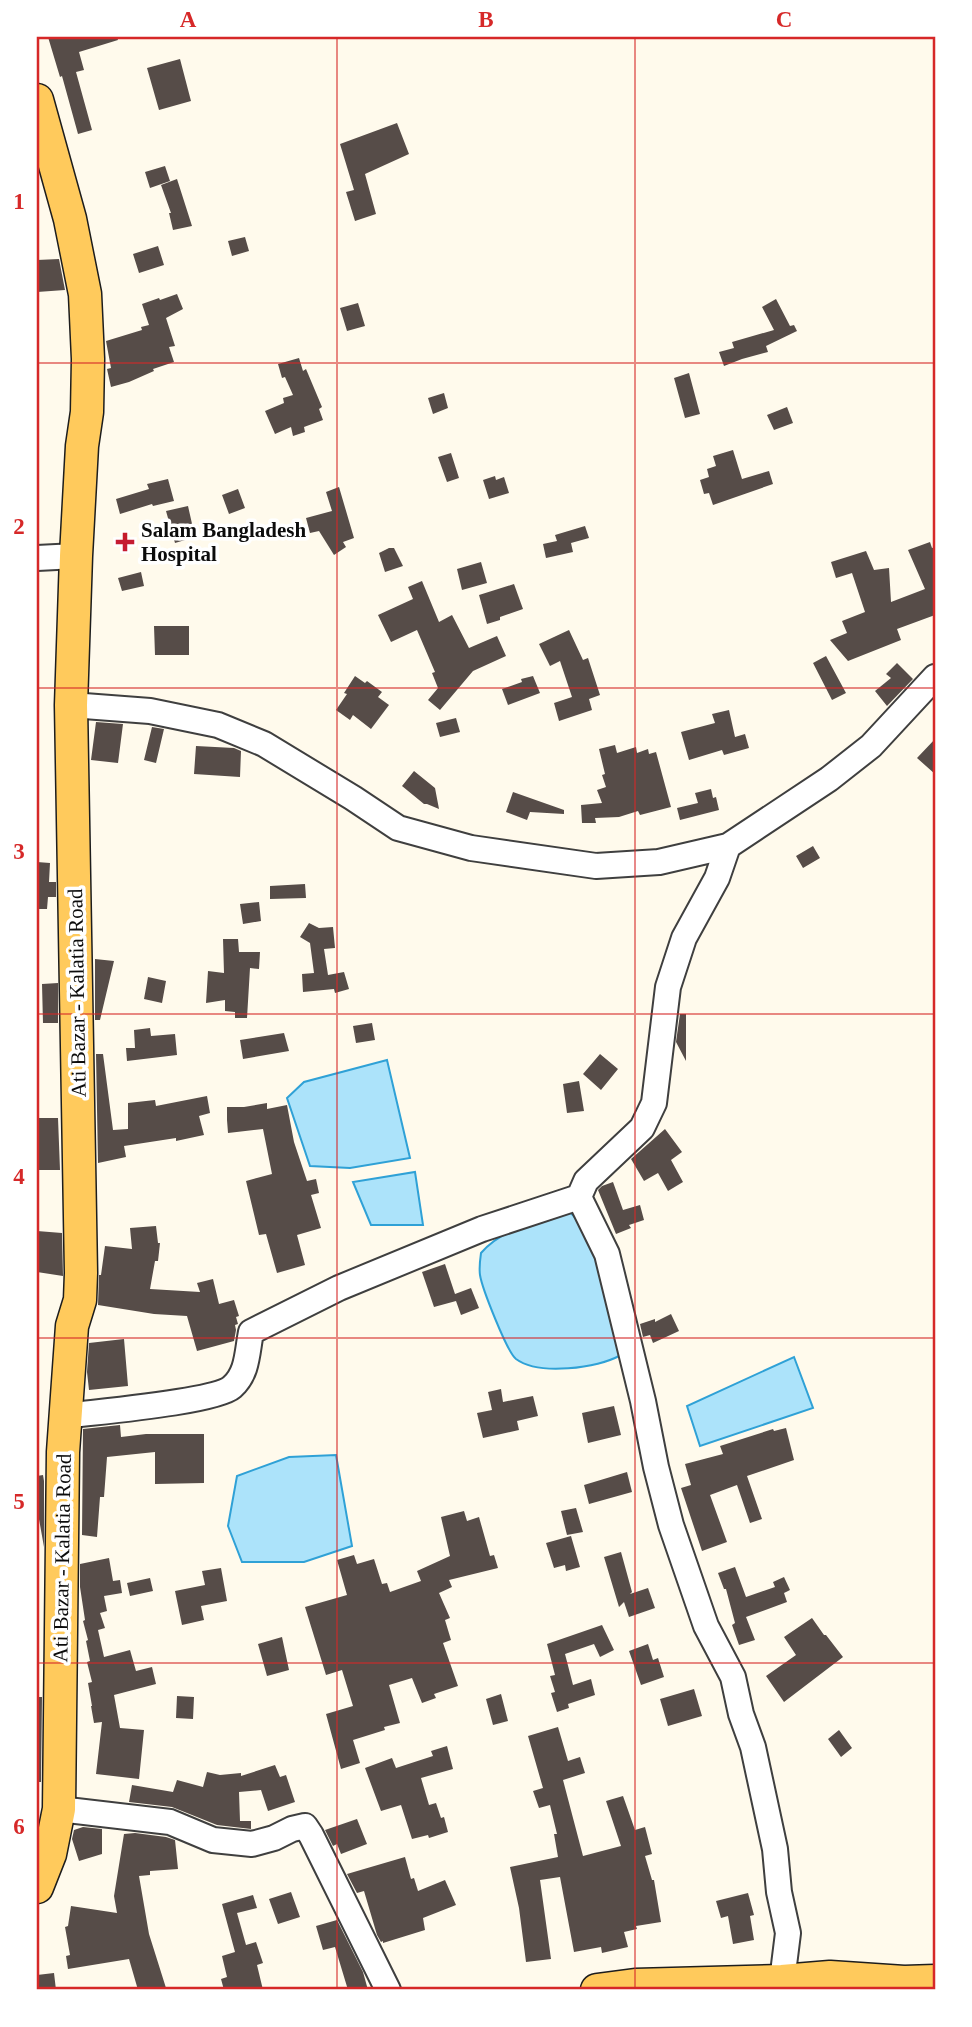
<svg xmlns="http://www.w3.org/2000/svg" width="972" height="2027" font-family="'Times New Roman',serif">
  <rect width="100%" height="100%" fill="#fffaec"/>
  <!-- water -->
  <path fill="#ace3fa" stroke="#2fa1d6" stroke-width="2" d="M387 1060 410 1158 350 1168 310 1166 287 1098 304 1082Z
    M415 1172 423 1225H371L353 1182Z
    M570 1212C601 1243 610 1313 621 1355 597 1368 539 1376 516 1359 507 1352 482 1288 480 1275 479 1268 480 1260 481 1253 503 1227 539 1222 570 1212Z
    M794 1357 813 1408 700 1446 687 1406Z
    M336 1455 352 1546 304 1562H242L228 1526 237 1476 289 1457Z"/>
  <!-- building -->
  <path fill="#564c48" d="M48 37H117L118 40 79 52 84 70 76 72 92 130 78 134 62 76 60 77Z
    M180 59 191 101 159 110 147 68Z
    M397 123 409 154 365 174 376 214 355 221 346 192 354 190 340 144Z
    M165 166 170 181 150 188 145 172Z
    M177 179 192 226 173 230 169 213H171L161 185Z
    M245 237 249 251 232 256 228 241Z
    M158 246 164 265 139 273 133 254Z
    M59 259 65 290 37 292V260Z
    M177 294 183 309 166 318 175 346 169 347 174 362 153 369 154 371 129 382 111 387 107 369 111 368 106 341 142 330 141 327 149 325 142 304 159 298 160 300Z
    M776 299 790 326 794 325 797 331 766 346 768 352 742 359 724 366 719 352 734 348 732 342 774 330 762 307Z
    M358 303 365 326 347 331 340 308Z
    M299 358 303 371 306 369 322 407 319 409 323 420 304 427 305 432 293 436 291 427 275 434 265 411 284 403 283 398 293 395 285 377 282 378 278 364Z
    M689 373 700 414 685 418 674 378Z
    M444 393 448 408 433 414 428 398Z
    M787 407 793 423 774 430 767 415Z
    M733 450 742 479 769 471 773 484 713 505 709 493 704 494 700 480 709 477 707 469 716 466 713 456Z
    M451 453 459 478 447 482 438 457Z
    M495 476 496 480 504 477 509 493 489 499 483 480Z
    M168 479 174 501 153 506 152 504 120 514 116 499 149 489 147 484Z
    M339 487 354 538 343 542 346 547 334 555 319 531 310 533 306 518 332 511 326 492Z
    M238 489 245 508 229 514 222 495Z
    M188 506 195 537 175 543 166 511Z
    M585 526 589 538 571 543 573 552 546 558 543 544 557 541 555 535Z
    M930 542 932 548 935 547V615L897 629 901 640 848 661 830 640 847 633 842 621 865 612 852 573 836 578 831 562 866 551 874 570 889 568 891 602 925 589 908 550Z
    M389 548H394L403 566 385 572 379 553Z
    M481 562 487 583 462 590 457 569Z
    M141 572 144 586 122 591 118 578Z
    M422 581 439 622 452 615 469 648 497 636 506 656 473 671 440 710 428 700 438 688 432 673 435 672 417 630 391 642 378 615 413 599 408 587Z
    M514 584 523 609 500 617V620L487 624 479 595Z
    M154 626H189V655H155Z
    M569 630 583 660 588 658 600 695 589 699 592 710 559 721 554 703 572 697 560 661 550 666 539 644Z
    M826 656 846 693 832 700 813 663Z
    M897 663 913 679 887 706 875 691 891 678 886 674Z
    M355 676 365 683 367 681 382 692 378 697 389 705 371 729 353 715 350 720 336 710 347 694 344 693Z
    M533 676 540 693 508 705 502 689 522 682 521 679Z
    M729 710 735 737 745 734 749 748 724 755 722 750 689 760 681 732 715 723 712 714Z
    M456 718 460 732 440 737 436 723Z
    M96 722 123 724 118 763 91 760Z
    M152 727 164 729 156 763 144 760Z
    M935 739V774L917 758Z
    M615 745 617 753 636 747 637 753 648 749 649 754 656 752 671 807 640 815 638 811 619 817 595 818 596 823H582L581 805 602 803 597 790 606 787 602 775 605 774 599 749Z
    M196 746 234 748 241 751 240 777 194 774Z
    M414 771 435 788 439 809 427 804H424L402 786Z
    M711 789 713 798 716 797 719 810 680 820 677 808 698 803 695 793Z
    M513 792 564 810V814L530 812 527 820 506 812Z
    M813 846 820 858 803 868 796 856Z
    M37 862 50 863 49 882H56V897H48L47 909H37Z
    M305 884 306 898 270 899V886Z
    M259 902 261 921 243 924 240 904Z
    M309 923 319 928 333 927 335 948 324 949 328 975 344 972 349 989 335 993 334 989 303 992 302 974 314 973 310 943 300 937Z
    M223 939H238L239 952H260L259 969 250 968 247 1018H235V1012L225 1011V1000L206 1003 208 971 224 973Z
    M95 959 114 961 100 1020H95Z
    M148 977 166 981 162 1003 144 999Z
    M58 983V1023H43L42 984Z
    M680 1014H686V1061L676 1042Z
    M372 1023 375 1040 356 1043 353 1026Z
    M150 1028 151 1036 175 1034 177 1055 127 1061 126 1048H135L134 1030Z
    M284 1033 289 1051 243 1059 240 1040Z
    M96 1054H103L113 1130 128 1129V1103L155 1100 156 1106 207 1096 210 1113 199 1116 204 1135 176 1141V1138L124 1146 126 1157 98 1163Z
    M600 1054 618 1069 601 1090 583 1074Z
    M579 1081 584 1111 567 1113 563 1084Z
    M267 1103V1109L287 1105 294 1142 307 1181 316 1179 319 1193 311 1195 321 1228 297 1235 305 1265 277 1273 266 1234 259 1235 246 1181 272 1174 263 1129 228 1133 227 1120V1107H244Z
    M37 1118H58L60 1170H37Z
    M665 1129 682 1152 671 1160 683 1182 668 1191 658 1173 644 1181 631 1159Z
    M613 1182 623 1210 640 1205 644 1220 629 1225 631 1228 616 1234 598 1190 602 1186Z
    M156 1226 158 1243H160L158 1261H155L150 1289 200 1292 197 1283 213 1279 219 1304 234 1300 239 1316 236 1317 238 1324 235 1325 236 1330 234 1341 197 1351 187 1316 154 1314 98 1305 99 1275H101L105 1246 132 1249 130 1228Z
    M37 1231 62 1233 63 1276 37 1272Z
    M445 1264 455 1294 471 1288 479 1308 461 1315 456 1301 434 1307 422 1272Z
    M671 1314 679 1331 653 1343 650 1335 643 1337 640 1324 655 1319V1322Z
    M124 1339 128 1386 89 1390 87 1372 89 1343Z
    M501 1389 503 1402 533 1396 538 1416 517 1421 519 1430 483 1438 477 1413 492 1410 488 1392Z
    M614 1406 621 1435 588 1443 582 1413Z
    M120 1425 121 1437 146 1434H204V1483L155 1484V1452L107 1457 104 1497H100L97 1537 82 1535 83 1429Z
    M786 1428 794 1460 747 1476 762 1519 750 1523 737 1485 710 1495 727 1542 702 1551 681 1488 691 1485 685 1464 723 1454 720 1446 773 1429 774 1431Z
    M627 1472 632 1492 589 1504 584 1485Z
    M43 1475 44 1481V1547L37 1508V1476Z
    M576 1508 583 1532 567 1535 561 1511Z
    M464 1511 467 1521 479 1517 490 1556 494 1555 498 1568 449 1580 452 1587 439 1593 450 1618 445 1620 451 1640 443 1643 458 1686 434 1694 436 1698 422 1703 412 1678 389 1685 400 1723 384 1727 385 1730 353 1740 360 1763 341 1769 326 1714 353 1706 342 1670 326 1675 305 1607 347 1595 337 1560 354 1555 357 1564 374 1559 382 1584 387 1583 390 1592 421 1581 417 1571 450 1556 441 1517Z
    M571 1536 580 1567 566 1571 565 1565 554 1568 546 1543Z
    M621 1552 632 1592 630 1594 648 1588 655 1608 629 1617 624 1602 619 1607 604 1557Z
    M109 1558 113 1581 120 1580 122 1593 104 1596 107 1611 100 1613 105 1628 98 1630 104 1657 130 1650 136 1671 152 1667 156 1684 114 1695 120 1728 144 1730 139 1779 96 1774 102 1722 94 1723 91 1706H92L88 1683 92 1682 87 1662 90 1661 86 1641 88 1640 83 1621 85 1620 80 1587V1564Z
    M735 1567 746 1597 775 1587 773 1582 784 1577 790 1590 784 1593 787 1602 746 1617 755 1640 739 1645 732 1625 735 1623 726 1589H724L718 1573Z
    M221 1568 227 1601 201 1606 204 1620 182 1625 175 1591 205 1585 202 1571Z
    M150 1578 153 1591 130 1596 127 1583Z
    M812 1618 824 1635H826L843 1657 784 1702 766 1676 796 1655 784 1637Z
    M602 1625 614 1650 600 1657 594 1644 565 1654 573 1685 591 1679 595 1695 568 1704 569 1708 557 1712 551 1693 555 1692 550 1676 555 1675 547 1644Z
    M282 1637 289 1670 267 1676 258 1644Z
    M648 1644 653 1660 658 1658 664 1677 641 1685 629 1651Z
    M694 1689 702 1716 668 1726 660 1699Z
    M501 1694 508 1721 493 1725 486 1699Z
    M177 1696 194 1697 193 1719 176 1718Z
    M37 1697H42L41 1782H37Z
    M558 1727 568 1761 580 1757 585 1773 563 1780 583 1856 621 1846 606 1801 623 1796 635 1830 645 1827 652 1854 645 1856 652 1880H654L661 1922 636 1926 637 1929 624 1932 628 1947 602 1953 601 1947 574 1952 560 1877 540 1880 551 1959 526 1962 519 1908 510 1867 558 1857 554 1834H557L550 1805 539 1808 533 1791 543 1788 528 1736Z
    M839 1730 852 1748 841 1757 828 1739Z
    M447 1746 453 1769 421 1778 429 1805 436 1803 441 1818 444 1817 448 1832 429 1838 428 1835 412 1839 401 1805 381 1811 365 1768 392 1758 396 1768 433 1756 431 1751Z
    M275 1765 280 1777 286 1775 295 1802 268 1811 261 1790 239 1792 240 1821H251V1829L217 1825 172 1807 129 1802 132 1785 173 1792 177 1780 203 1787 207 1772 220 1775 241 1773V1776Z
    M357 1819 367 1844 341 1854 337 1844 333 1846 325 1830Z
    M83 1827 102 1829V1854L79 1861 72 1839 74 1830Z
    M135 1833 166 1837 175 1840 178 1869 150 1871V1875L139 1876 149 1934 166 1988 159 1990H138L129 1959 68 1969 66 1956 70 1955 65 1927 68 1926 71 1906 117 1913 114 1896 124 1834Z
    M405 1857 411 1879 414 1878 418 1891 445 1880 456 1905 423 1918 425 1930 383 1943V1941L381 1942 377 1935 364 1891 357 1893 347 1874Z
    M291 1892 300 1917 278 1924 269 1899Z
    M748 1893 754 1915 750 1916 754 1940 733 1944 728 1916 721 1918 716 1901Z
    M253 1895 257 1908 237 1913 246 1945 256 1942 263 1963 257 1965 263 1990H224L221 1979 227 1977 222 1956 235 1952 222 1904Z
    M337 1920 363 1972 368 1990H348L335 1947 323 1950 316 1926Z
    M54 1973 56 1990H39L37 1975Z"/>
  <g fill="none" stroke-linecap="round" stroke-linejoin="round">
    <defs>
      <path id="minor" d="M37 558 76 556
        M71 705 150 711 218 725 264 744 353 798 398 828 471 848 596 866 659 862 728 846 829 779 871 746 935 677
        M728 846 717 878 684 938 668 987 654 1103 642 1128 586 1181 579 1197 607 1254 643 1401 656 1467 671 1525 706 1626 733 1677 741 1714 753 1747 775 1849 779 1892 788 1933 782 1981
        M65 1416C94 1412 215 1402 232 1387 248 1373 247 1352 251 1332L339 1288 482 1229 579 1197
        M59 1809 170 1822 213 1840 252 1844 274 1838 292 1829 305 1826 311 1835 388 1990"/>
      <path id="major" d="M37 100 70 219 85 294 88 359 87 412 82 446 76 556 71 705 81 1273 80 1300 72 1326 63 1452 59 1809 50 1854 37 1887
        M597 1990 635 1985 782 1981 830 1977 904 1982 935 1981"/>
    </defs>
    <!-- minor casing -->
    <use href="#minor" stroke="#3f3f3f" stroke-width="28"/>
    <!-- major casing -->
    <use href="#major" stroke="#1d1d1d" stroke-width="35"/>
    <!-- minor -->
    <use href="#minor" stroke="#fff" stroke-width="24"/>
    <!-- major -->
    <use href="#major" stroke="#ffca5c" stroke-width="32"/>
  </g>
  <!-- grid -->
  <path fill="none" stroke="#d62828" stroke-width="2" stroke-opacity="0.55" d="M337 37V1990M635 37V1990M37 363H935M37 688H935M37 1014H935M37 1338H935M37 1663H935"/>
  <!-- markers -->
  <path fill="#c51b31" stroke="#fff" stroke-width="2.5" d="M121.5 531.5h7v7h7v7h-7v7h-7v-7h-7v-7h7z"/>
  <g text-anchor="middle" stroke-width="7" stroke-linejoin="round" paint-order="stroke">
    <!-- poi labels -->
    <g font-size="21" font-weight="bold" fill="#0c0c0c" stroke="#fff" text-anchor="start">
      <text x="141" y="537">Salam Bangladesh<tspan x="141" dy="24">Hospital</tspan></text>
    </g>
    <!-- street labels -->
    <g font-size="21" fill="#0c0c0c" stroke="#fff">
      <text transform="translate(77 993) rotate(-91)" y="7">Ati Bazar - Kalatia Road</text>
      <text transform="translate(62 1558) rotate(-89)" y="7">Ati Bazar - Kalatia Road</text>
    </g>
  </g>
  <!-- border -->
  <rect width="972" height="2027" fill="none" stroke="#ffffff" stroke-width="77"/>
  <rect x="38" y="38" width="896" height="1950" fill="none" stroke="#d62828" stroke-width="2.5"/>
  <g font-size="23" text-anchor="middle" font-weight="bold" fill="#d62828">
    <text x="188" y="27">A</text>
    <text x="486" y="27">B</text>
    <text x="784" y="27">C</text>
    <text x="19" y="209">1</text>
    <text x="19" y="534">2</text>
    <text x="19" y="859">3</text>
    <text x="19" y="1184">4</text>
    <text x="19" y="1509">5</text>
    <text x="19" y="1834">6</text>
  </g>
</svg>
